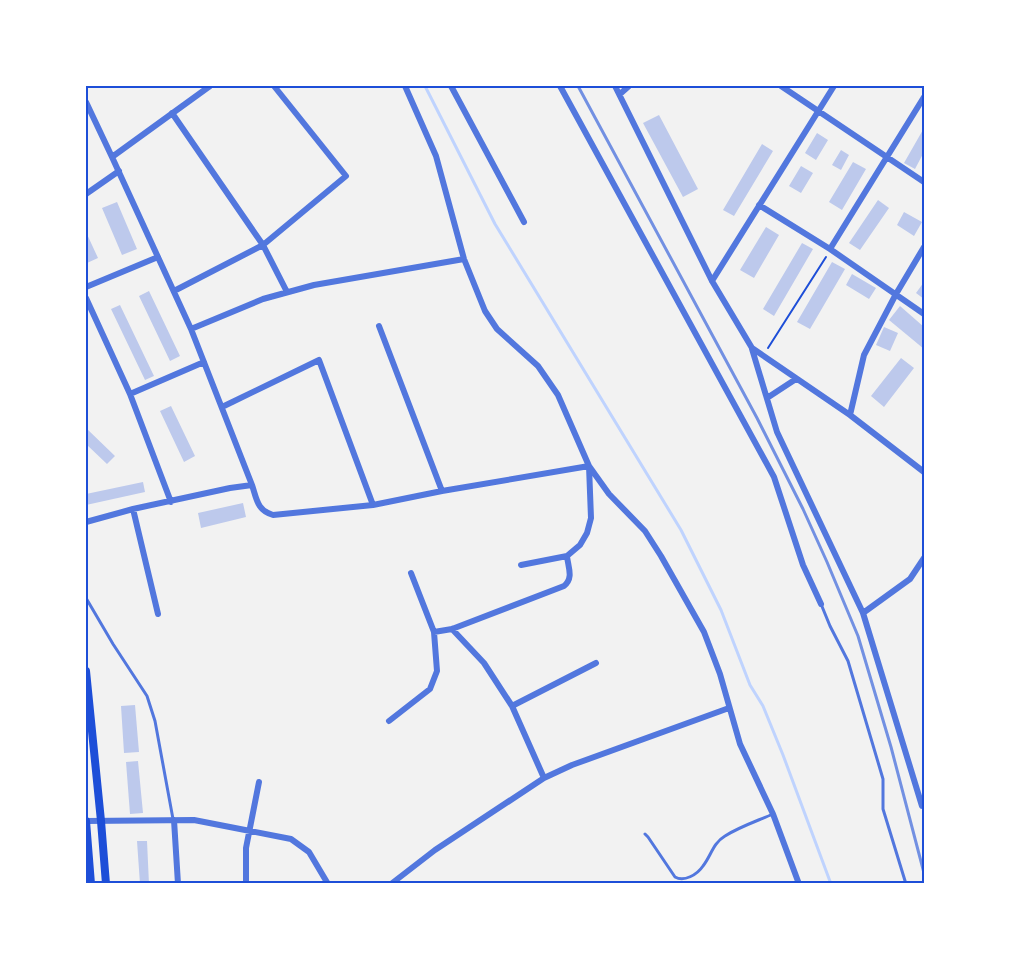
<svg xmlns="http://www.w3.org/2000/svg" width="1010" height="969" font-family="'DM Sans',sans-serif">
  <rect width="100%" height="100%" fill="#f2f2f2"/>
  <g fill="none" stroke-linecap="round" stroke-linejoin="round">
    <!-- stream -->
    <path stroke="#bfd3fe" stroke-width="3" d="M425 86 495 224 681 530 721 610 750 685 763 706 783 755 831 884"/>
  </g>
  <!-- building -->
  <path fill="#bdc9ec" d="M659 115 698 189 683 197 643 123Z
    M924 128V152L915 169 904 163Z
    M817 133 828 140 816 160 805 153Z
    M762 144 773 151 734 216 723 210Z
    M841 150 849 155 841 170 832 165Z
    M853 162 866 169 842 210 829 202Z
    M801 166 813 173 801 193 789 186Z
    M878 200 889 208 860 250 849 243Z
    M117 202 137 249 122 255 102 208Z
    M904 212 922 222 914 236 897 225Z
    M766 227 779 235 754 278 740 270Z
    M86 232 98 258 87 263 86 260Z
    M802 243 813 249 774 316 763 309Z
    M832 262 845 269 810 329 797 322Z
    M852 274 876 288 869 299 846 285Z
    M924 282V299L916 293Z
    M149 291 180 356 170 361 139 296Z
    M120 305 154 376 145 380 111 309Z
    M900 306 924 327V349L889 320Z
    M884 327 898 333 890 351 876 345Z
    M901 358 914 368 884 407 871 396Z
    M171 406 195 456 184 462 160 411Z
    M86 428 115 456 107 464 86 444Z
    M143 482 145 492 86 505V494Z
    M243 503 246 517 201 528 198 513Z
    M135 705 139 752 124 753 121 706Z
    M138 761 143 813 130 814 126 762Z
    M137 841H147L149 884H140Z"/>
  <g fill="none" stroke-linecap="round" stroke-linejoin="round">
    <!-- path -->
    <path stroke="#1d4ed8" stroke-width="2" d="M768 348 826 257"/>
    <!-- service -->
    <path stroke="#5277de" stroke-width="3" d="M86 598 113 644 147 696 155 721 173 819
      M821 604 830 626 848 661 883 779V809L906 884
      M645 834 648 837 675 877C684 882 697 875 703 866 711 856 713 843 725 836 739 827 757 821 773 814"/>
    <!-- minor -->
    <path stroke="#5277de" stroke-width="6" d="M405 86 436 156 464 259 485 311 497 329 538 366 558 395 589 466 609 494 645 531 661 556 704 632 720 674 740 744 773 814 799 884
      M451 86 524 222
      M560 86 774 477 803 565 821 604
      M615 86 712 281 752 348 850 415 924 472
      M781 86 924 182
      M620 94 629 86
      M86 102 112 157 191 329 252 485C257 500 257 510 273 515L373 505 442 491 589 466 591 518 587 533 580 545 567 556 521 565
      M172 113 263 245 287 292
      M112 157 210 86
      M86 194 119 171
      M759 205 830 249 924 314
      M830 249 924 97
      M712 281 834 86
      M86 287 158 257
      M174 291 263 245 346 176 274 86
      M86 298 130 394 171 502
      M379 326 442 491
      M191 329 263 299 314 285 464 259
      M752 349 777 432 863 613 922 806H924
      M130 394 204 362
      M767 398 796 379
      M222 407 319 360 373 505
      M850 415 864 355 896 294 924 247
      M133 509 158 614
      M86 522 133 509 230 488 252 485
      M863 613 910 579 924 558
      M452 629 484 663 512 706 544 778
      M434 632 452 629 564 586C574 578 568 567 567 556
      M512 706 596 663
      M389 721 430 689 437 671 434 632 411 573
      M174 820 178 884
      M86 821 194 820 291 839 309 852 328 884
      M246 884V848L259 782
      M391 884 435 850 544 778 572 765 729 708"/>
    <!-- secondary -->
    <path stroke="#1d4ed8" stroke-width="8" d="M86 671 101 821 106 884
      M86 821 91 884"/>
    <!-- rail -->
    <path stroke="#7290e2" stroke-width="3" d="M578 86 757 418 803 509 827 562 858 636 891 747 924 873"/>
  </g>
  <!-- border -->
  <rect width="1010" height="969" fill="none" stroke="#ffffff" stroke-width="174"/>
  <rect x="87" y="87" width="836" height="795" fill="none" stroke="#1d4ed8" stroke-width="2"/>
</svg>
